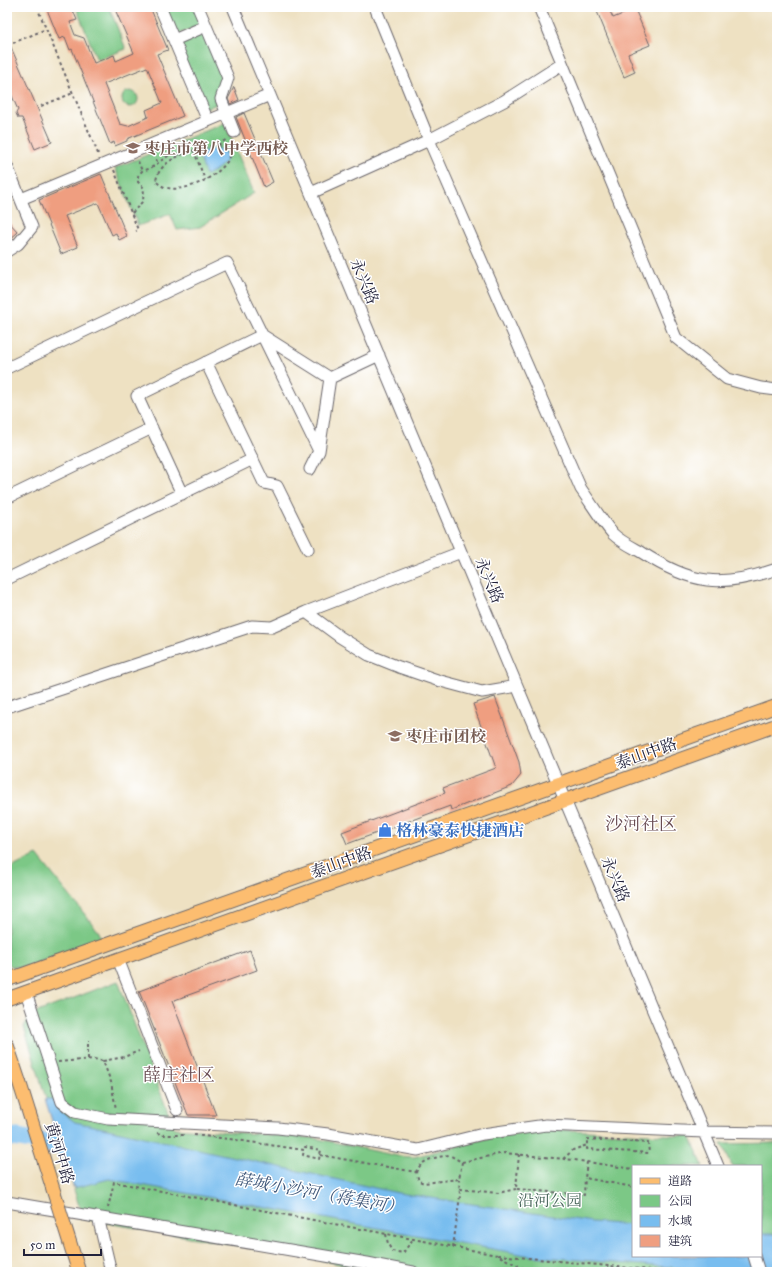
<svg xmlns="http://www.w3.org/2000/svg" width="784" height="1279" font-family="'IM FELL Great Primer','Noto Serif SC',serif">
  <rect width="100%" height="100%" fill="#fff"/>
  <filter id="ink" filterUnits="userSpaceOnUse"><feTurbulence type="fractalNoise" baseFrequency=".025" numOctaves="2"/><feDisplacementMap in="SourceGraphic" scale="8" xChannelSelector="R" yChannelSelector="G"/><feConvolveMatrix kernelMatrix="1 2 1 2 8 2 1 2 1" color-interpolation-filters="sRGB"/></filter>
  <filter id="wash" filterUnits="userSpaceOnUse"><feTurbulence type="fractalNoise" baseFrequency=".012" numOctaves="4" result="noise"/><feDisplacementMap in="SourceGraphic" scale="16" xChannelSelector="R" yChannelSelector="G"/><feGaussianBlur stdDeviation="0.9" result="paint"/><feColorMatrix in="noise" values="0 0 0 0 0 0 0 0 0 0 0 0 0 0 0 0 0 1.4 0 .05"/><feComposite in="paint" operator="in"/></filter>
  <g filter="url(#wash)">
    <rect width="100%" height="100%" fill="#eee1c2"/>
    <!-- green -->
    <path fill="#7bc886" stroke="#4e7560" d="M76 7H109L126 49 97 60Z
      M162 7H196L203 24 174 36Z
      M205 30 225 78 217 104 204 109 177 42Z
      M122 99a8 8 0 1 1 16 0a8 8 0 1 1-16 0Z
      M225 123 254 193 200 227 177 230 170 214 138 226 115 168Z
      M37 855 99 932 102 940 25 967H13L7 963V870Z
      M118 981 174 1128 314 1138 398 1156 414 1157 485 1139 546 1129 690 1136 703 1166H633V1256L748 1272H371L313 1258 83 1219 24 1027 30 1015Z
      M777 1143V1272L761 1237V1166H732L722 1144Z"/>
    <!-- water -->
    <path fill="#78bdef" stroke="#4d7095" d="M213 149H219L228 154C226 165 216 170 206 175L198 153Z
      M45 1099H53L58 1110 75 1122 398 1193 592 1222 633 1225V1256H761V1234H777V1272H730L531 1256 109 1179 74 1188Z"/>
    <g fill="none" stroke-linecap="round" stroke-linejoin="round">
      <!-- river -->
      <path stroke="#78bdef" stroke-width="19" d="M7 1136 86 1150"/>
    </g>
    <g id="blocks">
      <!-- building -->
      <path fill="#ef9e80" fill-rule="evenodd" d="M46 7 72 8 77 20 70 22 75 35 84 38 94 63 114 55 116 61 134 53 114 7H150L168 50 157 54 183 116 127 139V141L115 146 114 142 110 144 72 49 70 50 65 37 59 39ZM147 67 162 103 146 110 148 117 128 126 120 124 104 84Z
        M601 7H608L613 18 635 9 650 45 628 54 635 72 624 77 596 9Z
        M7 38 52 142 35 149 22 118H18L16 113 18 110 7 84Z
        M234 87 239 100 230 104 228 99Z
        M244 113 273 182 264 187 236 117Z
        M101 174 127 236 119 240 116 233 112 235 98 203 65 216 78 247 61 254 39 200Z
        M7 220 18 232 7 242Z
        M495 697 519 762 521 775 512 786 451 810 450 806 347 844 342 832 445 793 443 788 496 768 473 704Z
        M250 950 257 970 172 1001 216 1115H188L139 991Z"/>
    </g>
  </g>
  <g filter="url(#ink)">
    <use href="#blocks" fill-opacity="0" stroke="#69656a" stroke-width="1"/>
    <g fill="none" stroke-linecap="round" stroke-linejoin="round">
      <defs>
        <path id="minor" d="M160 7 208 121
          M198 7 228 78 221 99 234 132
          M233 7 718 1166
          M375 7 429 140 581 489C591 503 601 520 613 534 620 541 632 547 641 552 692 585 721 588 777 569
          M539 7 676 338 727 379 761 388 777 390
          M174 40 206 26
          M7 166 32 227 18 244 7 251
          M311 193 429 140 504 101 562 64
          M21 199 270 95
          M206 362 264 483 277 486 308 549
          M7 368 227 263 319 451
          M330 378 379 355
          M310 469 319 451 330 378
          M182 494 137 396 262 335 330 378
          M7 498 152 428
          M461 552 306 612 340 637 369 655 399 667 437 680 482 692 517 686
          M7 579 253 459
          M7 707 252 626 272 627 306 612
          M118 959 177 1110
          M26 992 62 1102 75 1112 108 1119 278 1128 328 1134 418 1150 483 1134 546 1125 704 1132 777 1133
          M7 1202 367 1263 413 1272
          M98 1217 111 1272
          M754 1256 759 1272"/>
        <path id="major" d="M7 980 777 706
          M7 999 777 725
          M7 1045 19 1081"/>
      </defs>
      <!-- minor casing -->
      <use href="#minor" stroke="#69656a" stroke-width="13"/>
      <!-- major casing -->
      <use href="#major" stroke="#69656a" stroke-width="15"/>
      <!-- path -->
      <path stroke="#69656a" stroke-width="2" stroke-dasharray="3 3" stroke-linecap="butt" d="M37 7 99 156
        M13 43 46 29
        M41 106 73 93
        M187 141 190 152
        M218 145 231 153C226 176 173 202 156 181 159 157 198 148 218 145Z
        M218 145 227 139
        M194 151 205 180
        M153 154 158 163
        M138 161 142 171
        M114 170 138 230 136 231
        M132 213 143 201 144 188 138 182V176L142 171C156 168 162 157 175 153L180 155
        M88 1059V1040
        M103 1061 124 1057 139 1051
        M58 1062 94 1059 103 1061 111 1082 116 1109
        M157 1133 164 1135H186
        M194 1135 229 1139 304 1150 303 1155 319 1159 321 1150 305 1147 304 1150
        M587 1139 648 1143 649 1153 587 1149Z
        M519 1154 516 1189 584 1195 585 1178
        M320 1155 416 1172 419 1181 424 1183 459 1179 462 1162 449 1155C435 1158 423 1158 416 1172
        M563 1159 573 1150 587 1145
        M462 1162 504 1153 574 1160 633 1169
        M587 1162 585 1178 633 1187
        M460 1189 498 1193 516 1189
        M108 1208 114 1182 497 1255 527 1270 537 1272
        M386 1234 388 1244 392 1251 403 1253 413 1239
        M453 1247 460 1196 459 1179
        M498 1255 669 1272"/>
      <!-- minor -->
      <use href="#minor" stroke="#fff" stroke-width="11"/>
      <!-- major -->
      <use href="#major" stroke="#fcbd6f" stroke-width="13"/>
      <defs>
        <path id="major-bridge" d="M19 1081 79 1272"/>
      </defs>
      <!-- major-bridge casing -->
      <use href="#major-bridge" stroke="#69656a" stroke-width="15" stroke-linecap="butt"/>
      <!-- major-bridge -->
      <use href="#major-bridge" stroke="#fcbd6f" stroke-width="13"/>
    </g>
  </g>
  <!-- icons -->
  <defs>
    <symbol id="school-bare" viewBox="-9 -9 18 18"><path d="M0-5L7-2L0 1L-7-2ZM-4 1L0 2.5L4 1V4Q0 6-4 4Z" fill="#8d6e63" stroke="#fff" stroke-width="2.5" paint-order="stroke"/></symbol>
    <symbol id="shop-bare" viewBox="-9 -9 18 18"><path d="M-5-2.5h2.3a2.7 3.5 0 0 1 5.4 0H5L5.5 6h-11ZM-1.5-2.5h3a1.5 2.3 0 0 0-3 0Z" fill="#3f7fe0" stroke="#fff" stroke-width="2.5" paint-order="stroke"/></symbol>
  </defs>
  <g fill-rule="evenodd">
    <use href="#school-bare" x="123" y="138" width="20" height="20"/>
    <use href="#school-bare" x="385" y="726" width="20" height="20"/>
    <use href="#shop-bare" x="375" y="820" width="20" height="20"/>
  </g>
  <g text-anchor="middle" stroke-width="3" stroke-linejoin="round" paint-order="stroke">
    <!-- education labels -->
    <g font-size="16" font-weight="bold" fill="#785e54" stroke="#fff" text-anchor="start">
      <text x="144" y="154">枣庄市第八中学西校</text>
      <text x="406" y="742">枣庄市团校</text>
    </g>
    <!-- street labels -->
    <g font-size="16" fill="#22223b" stroke="#fff">
      <text transform="translate(365 281) rotate(67)" y="6">永兴路</text>
      <text transform="translate(490 580) rotate(67)" y="6">永兴路</text>
      <text transform="translate(646 753) rotate(-20)" y="6">泰山中路</text>
      <text transform="translate(341 862) rotate(-20)" y="6">泰山中路</text>
      <text transform="translate(616 879) rotate(67)" y="6">永兴路</text>
      <text transform="translate(60 1153) rotate(73)" y="6">黄河中路</text>
    </g>
    <!-- shop labels -->
    <g font-size="16" font-weight="bold" fill="#366cbe" stroke="#fff" text-anchor="start">
      <text x="396" y="836">格林豪泰快捷酒店</text>
    </g>
    <!-- park labels -->
    <g font-size="16" fill="#466459" stroke="#fff">
      <text x="550" y="1206">沿河公园</text>
    </g>
    <!-- water labels -->
    <g font-size="17" font-style="italic" fill="#40587a" stroke="#fff">
      <text transform="translate(319 1193) rotate(10)" y="6">薛城小沙河（蒋集河）</text>
    </g>
    <!-- quarter labels -->
    <g font-size="18" fill="#6a4d53" stroke="#fff">
      <text x="641" y="830">沙河社区</text>
      <text x="179" y="1081">薛庄社区</text>
    </g>
  </g>
  <!-- margin -->
  <rect width="784" height="1279" fill="none" stroke="#fff" stroke-width="24"/>
  <!-- legend -->
  <rect x="632" y="1165" width="130" height="92" fill="#ffffff" stroke="#a7a7b1"/>
  <rect x="640" y="1178" width="20" height="6" fill="#fcbd6f" stroke="#a7a7b1"/>
  <text x="668" y="1185" font-size="12" fill="#22223b">道路</text>
  <rect x="640" y="1195" width="20" height="12" fill="#7bc886" stroke="#a7a7b1"/>
  <text x="668" y="1205" font-size="12" fill="#22223b">公园</text>
  <rect x="640" y="1215" width="20" height="12" fill="#78bdef" stroke="#a7a7b1"/>
  <text x="668" y="1225" font-size="12" fill="#22223b">水域</text>
  <rect x="640" y="1235" width="20" height="12" fill="#ef9e80" stroke="#a7a7b1"/>
  <text x="668" y="1245" font-size="12" fill="#22223b">建筑</text>
  <!-- scale -->
  <path d="M24 1249v6h77v-6" fill="none" stroke="#22223b" stroke-width="2"/>
  <text x="30" y="1249" font-size="12" fill="#22223b" stroke="#ffffff" stroke-width="3" paint-order="stroke">50 m</text>
</svg>
